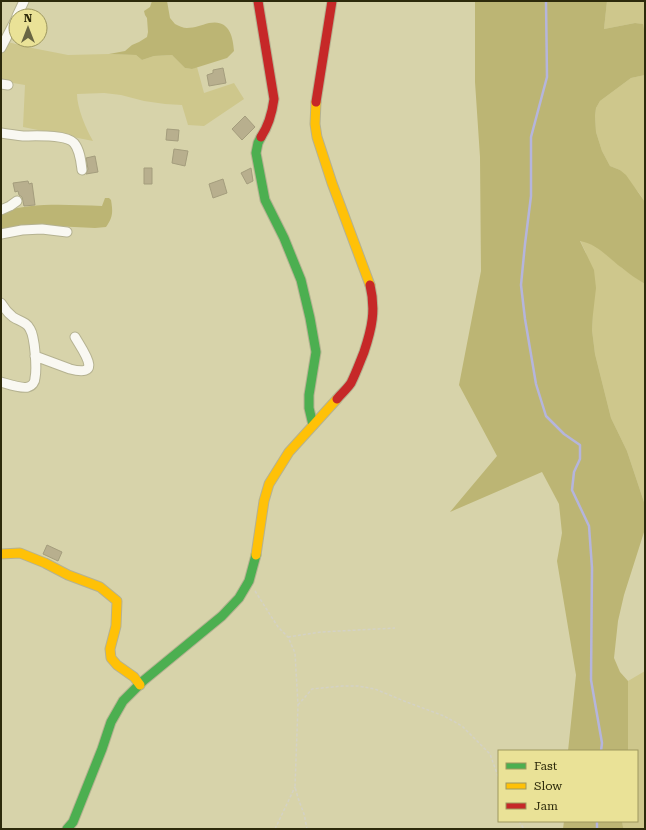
<svg xmlns="http://www.w3.org/2000/svg" width="646" height="830" font-family="'Roboto Serif',serif">
  <rect width="100%" height="100%" fill="#d7d3aa"/>
  <!-- green -->
  <path fill="#cec78c" d="M607 1H645V34L642 24 635 23 604 29Z
    M8 42 27 47 68 55 109 54 136 55 142 60 154 56 172 55 185 68 192 69 197 67 204 93 234 83 244 99 204 126 188 125 182 105 165 104 144 101 121 95 104 93 77 94C77 108 86 129 93 141L23 127 25 85 1 81V54Z
    M645 75V202L639 193 620 170 610 166 602 151 596 132 595 116 596 108 600 101 631 78Z
    M580 240 589 243 599 248 622 268 645 284V505L627 451 611 418 595 354 592 330 593 314 586 253Z
    M645 671V829H624L623 827 622 821H637V751H628V681Z"/>
  <!-- forest -->
  <path fill="#bcb574" d="M152 1H167L170 18 175 24C179 26 183 28 187 28 195 28 201 25 209 23 229 19 233 36 234 51L227 58 192 69 185 68 172 55 154 56 142 60 136 55 109 54 125 51 132 45 139 42 147 37 148 32 147 18 145 15 144 11 150 7Z
    M475 1H607L604 29 635 23 643 24 645 34V75L631 78 600 101 596 108 595 116 596 132 602 151 610 166 620 170 626 175 645 202V284C637 279 629 274 622 268 608 258 598 244 580 241L594 270 596 288 593 314 592 330 595 354 611 418 627 451 645 505V529L624 595 618 621 614 658 620 672 628 681V751H568L576 675 557 561 562 533 559 504 542 472 450 512 497 456 459 385 481 271 480 157 475 82Z
    M105 198H109L111 200C113 212 113 217 106 227L95 228 53 226 1 231V212C33 202 68 205 102 206Z
    M564 821H622L623 827 624 829H563Z"/>
  <g fill="none" stroke-linecap="round" stroke-linejoin="round">
    <!-- stream -->
    <path stroke="#b5b5dc" stroke-width="2.5" d="M546 1 547 77 531 137V196L525 244 521 285 525 319 536 384 546 416 564 434 580 445V459L574 472 572 490 589 526 592 568 591 680 602 743 601 751
      M597 829V821"/>
  </g>
  <!-- building -->
  <path fill="#b8af8e" stroke="#a49d7d" d="M223 68 226 83 209 86 207 75 213 73V70Z
    M245 116 255 127 242 140 232 129Z
    M167 129 179 130 178 141 166 140Z
    M174 149 188 151 185 166 172 163Z
    M95 156 98 172 86 174 88 169 86 158Z
    M144 168H152V184H144Z
    M251 168 253 181 247 184 241 173Z
    M223 179 227 193 213 198 209 184Z
    M28 181 29 184 32 183 35 205 24 206 22 197 19 195 18 191 15 192 13 183Z
    M47 545 62 552 58 561 43 554Z"/>
  <g fill="none" stroke-linecap="round" stroke-linejoin="round">
    <defs>
      <path id="street" d="M17 16 24 1
        M1 48 16 19
        M1 84 8 85
        M1 133C8 134 15 135 23 136 34 136 66 134 74 143 80 150 81 162 82 170
        M1 210 10 206 17 201
        M1 234 22 230 42 229 67 232
        M1 303C4 308 8 313 13 317 19 321 27 322 30 329 35 337 37 369 35 378 35 382 32 386 28 387 22 389 8 384 1 382
        M35 356 70 369C104 378 83 351 75 337"/>
      <path id="fast" d="M261 137 258 143 256 153 265 200 284 238 301 280 310 318 316 352 309 395V408L313 425
        M67 829 73 822 102 749 111 722 123 701 143 681 222 616 239 598 249 581 256 555"/>
      <path id="slow" d="M316 102 315 124 317 137 332 183 370 285
        M1 554 20 553 45 563 68 575 100 587 117 601 116 626 110 649 111 658 117 665 134 677 140 685
        M256 555 264 501 269 484 289 452 337 399"/>
      <path id="jam" d="M258 1 274 99C272 114 269 125 261 137
        M316 102 332 1
        M337 399C341 394 347 389 351 383 356 373 360 362 364 352 372 328 376 310 370 285"/>
    </defs>
    <!-- street casing -->
    <use href="#street" stroke="#b5b291" stroke-width="11"/>
    <!-- fast casing -->
    <use href="#fast" stroke="#b5b291" stroke-width="11"/>
    <!-- slow casing -->
    <use href="#slow" stroke="#b5b291" stroke-width="11"/>
    <!-- jam casing -->
    <use href="#jam" stroke="#b5b291" stroke-width="11"/>
    <!-- path -->
    <path stroke="#d4d2c5" stroke-width="1.5" stroke-dasharray="3 2" stroke-linecap="butt" d="M255 591 278 627 288 637 295 653 298 705 295 787 298 798 304 814 307 829
      M288 637 321 632 395 628
      M298 705 312 689 342 686H358L375 689 404 701 444 716 462 726 490 754 499 779
      M519 821 524 829
      M275 829 295 787"/>
    <!-- street -->
    <use href="#street" stroke="#f9f8f2" stroke-width="9"/>
    <!-- fast -->
    <use href="#fast" stroke="#4caf50" stroke-width="9"/>
    <!-- slow -->
    <use href="#slow" stroke="#ffc107" stroke-width="9"/>
    <!-- jam -->
    <use href="#jam" stroke="#c62828" stroke-width="9"/>
  </g>
  <!-- border -->
  <rect width="646" height="830" fill="none" stroke="#2d2a0b" stroke-width="4"/>
  <!-- legend -->
  <rect x="498" y="750" width="140" height="72" fill="#eae297" stroke="#9e985f"/>
  <rect x="506" y="763" width="20" height="6" fill="#4caf50" stroke="#9e985f"/>
  <text x="534" y="770" font-size="12" fill="#2d2a0b">Fast</text>
  <rect x="506" y="783" width="20" height="6" fill="#ffc107" stroke="#9e985f"/>
  <text x="534" y="790" font-size="12" fill="#2d2a0b">Slow</text>
  <rect x="506" y="803" width="20" height="6" fill="#c62828" stroke="#9e985f"/>
  <text x="534" y="810" font-size="12" fill="#2d2a0b">Jam</text>
  <!-- north arrow -->
  <g transform="translate(28 28)"><circle r="19" fill="#eae297" stroke="#9e985f"/>
  <path d="M0-3L7 15L0 10L-7 15Z" fill="#686543"/>
  <text y="-6" font-size="11" font-weight="bold" text-anchor="middle" fill="#2d2a0b">N</text>
  </g>
</svg>
